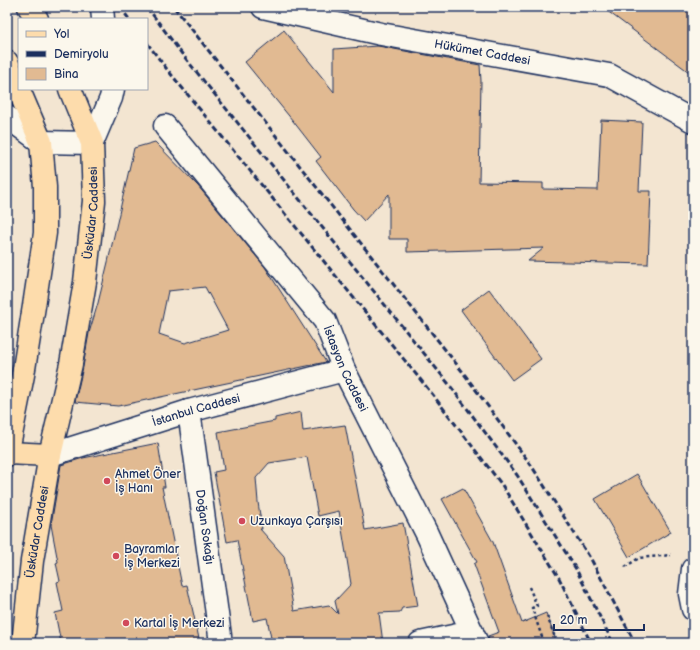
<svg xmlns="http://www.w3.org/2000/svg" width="700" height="650" font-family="'Balsamiq Sans',sans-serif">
  <rect width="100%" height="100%" fill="#f3e5d1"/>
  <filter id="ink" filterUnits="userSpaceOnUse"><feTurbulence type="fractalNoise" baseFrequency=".025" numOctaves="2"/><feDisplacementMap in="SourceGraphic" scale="8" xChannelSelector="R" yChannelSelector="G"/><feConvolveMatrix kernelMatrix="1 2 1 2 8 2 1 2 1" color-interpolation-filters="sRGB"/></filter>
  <g filter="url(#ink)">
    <!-- building -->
    <path fill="#e1ba92" stroke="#1b2f5e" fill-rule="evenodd" d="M602 7H693V75Z
      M284 30 334 92V49L378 46 480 65 481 81 479 182 543 183V189L598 190 601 120 642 122 639 191H651L648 264 528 261 544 248 407 252V239H389V194L364 221 353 209 316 161 321 157 293 121 245 62Z
      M155 142 198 186 265 267 326 362 118 406 75 402 83 367 89 333 98 303 108 262 134 148ZM205 287 228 330 185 343 159 334 168 291Z
      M489 289 541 359 512 380 461 310Z
      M301 412 303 431 345 425 365 530 403 523 418 606 402 608 400 612 379 613 383 643H272L267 618 253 621 237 540 227 542 214 472 224 470 218 432 275 421V418ZM307 457 318 516 339 511 351 584 335 601 338 614 329 605 294 611 284 556 260 529H262L258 502 256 478 269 463Z
      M158 443 165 487H162L182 586 187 585 200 643H61L55 613 63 611 57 582 60 581 56 563 58 562 51 525 61 465 83 458Z
      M637 474 671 532 629 557 595 499Z
      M463 488 493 542 522 623 546 613 557 643H489L488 636 499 632 474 564 477 562 442 499Z"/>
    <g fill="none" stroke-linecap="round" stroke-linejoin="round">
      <defs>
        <g id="minor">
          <path d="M7 117 41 142"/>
          <path id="s1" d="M189 411 221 643"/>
          <path id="s2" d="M50 455 189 411 344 370"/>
          <path d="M420 643 472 632"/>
        </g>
        <g id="tertiary">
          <path id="s3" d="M263 7 381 34 609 75 693 121"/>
          <path id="s4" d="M165 126 325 321 344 370 427 534 477 643"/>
          <path d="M693 569 690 594 693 609"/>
        </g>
        <path id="secondary" d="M102 7 103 19
          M41 142 92 143 111 98 113 89"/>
        <g id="primary">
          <path d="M29 7 37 19"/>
          <path d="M7 62 41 142 45 187V233L34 306 23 375 7 455"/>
          <path d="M7 453 50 455"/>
          <path id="s5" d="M23 643 32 561 50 455 71 364 85 282 94 201 92 143 70 89"/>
        </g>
      </defs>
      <!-- minor casing -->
      <use href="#minor" stroke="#1b2f5e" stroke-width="25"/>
      <!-- tertiary casing -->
      <use href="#tertiary" stroke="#1b2f5e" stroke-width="25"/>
      <!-- secondary casing -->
      <use href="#secondary" stroke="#1b2f5e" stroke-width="25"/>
      <!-- primary casing -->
      <use href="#primary" stroke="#1b2f5e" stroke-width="25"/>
      <!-- path -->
      <path stroke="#1b2f5e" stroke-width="2.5" stroke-dasharray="3 3" stroke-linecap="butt" d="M625 567 639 558 671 555
        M529 587 537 606 532 608 544 643
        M547 616 557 643"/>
      <!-- minor -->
      <use href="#minor" stroke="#fbf7ec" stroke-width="22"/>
      <!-- tertiary -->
      <use href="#tertiary" stroke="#fbf7ec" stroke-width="22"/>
      <!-- secondary -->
      <use href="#secondary" stroke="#fbf7ec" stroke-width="22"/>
      <!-- primary -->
      <use href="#primary" stroke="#fddcac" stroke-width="22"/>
      <!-- rail -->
      <path stroke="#1b2f5e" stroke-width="3" stroke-dasharray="6 3" stroke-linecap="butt" d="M120 7 129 19
        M147 7 182 54 448 383 517 475 576 569 613 643
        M174 7 462 371 531 465 592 561 635 643
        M147 43 166 68 433 395 502 485 559 578 591 643"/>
    </g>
  </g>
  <!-- markers -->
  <g fill="#d1495b" stroke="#fbf7ec" stroke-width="1.5">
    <circle cx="107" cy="481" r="4"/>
    <circle cx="242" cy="521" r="4"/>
    <circle cx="116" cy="556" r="4"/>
    <circle cx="126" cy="623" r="4"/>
  </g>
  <g text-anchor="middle" stroke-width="3" stroke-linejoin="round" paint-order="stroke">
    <!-- street labels -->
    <g font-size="12" fill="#1b2f5e" stroke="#fbf7ec">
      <text dy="4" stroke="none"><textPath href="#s3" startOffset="224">Hükümet Caddesi</textPath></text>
      <text dy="4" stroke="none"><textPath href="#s5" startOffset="436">Üsküdar Caddesi</textPath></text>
      <text dy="4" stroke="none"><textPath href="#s4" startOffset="304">İstasyon Caddesi</textPath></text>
      <text dy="4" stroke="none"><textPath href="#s2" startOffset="153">İstanbul Caddesi</textPath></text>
      <text dy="4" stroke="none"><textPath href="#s1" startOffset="117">Doğan Sokağı</textPath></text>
      <text dy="4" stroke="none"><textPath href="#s5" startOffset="112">Üsküdar Caddesi</textPath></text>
    </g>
    <!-- poi labels -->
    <g font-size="12" fill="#1b2f5e" stroke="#fbf7ec" text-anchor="start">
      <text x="115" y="478">Ahmet Öner<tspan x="115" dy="14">İş Hanı</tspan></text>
      <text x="250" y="525">Uzunkaya Çarşısı</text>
      <text x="124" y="553">Bayramlar<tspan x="124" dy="14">İş Merkezi</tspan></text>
      <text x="134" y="627">Kartal İş Merkezi</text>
    </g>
  </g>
  <!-- margin -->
  <rect width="700" height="650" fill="none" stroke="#fbf7ec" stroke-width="24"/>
  <rect x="12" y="12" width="676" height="626" fill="none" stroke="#1b2f5e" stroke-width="1.5" filter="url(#ink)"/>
  <!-- legend -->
  <rect x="18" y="18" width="130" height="72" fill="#fbf7ec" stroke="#a1a7b3"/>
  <rect x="26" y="31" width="20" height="6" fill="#fddcac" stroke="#a1a7b3"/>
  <text x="54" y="38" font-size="12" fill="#1b2f5e">Yol</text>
  <rect x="26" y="51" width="20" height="6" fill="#1b2f5e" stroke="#a1a7b3"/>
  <text x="54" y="58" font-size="12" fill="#1b2f5e">Demiryolu</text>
  <rect x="26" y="68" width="20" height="12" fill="#e1ba92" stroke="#a1a7b3"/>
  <text x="54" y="78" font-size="12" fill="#1b2f5e">Bina</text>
  <!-- scale -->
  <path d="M554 624v6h90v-6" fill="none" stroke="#1b2f5e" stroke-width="2"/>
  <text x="560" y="624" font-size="12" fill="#1b2f5e" stroke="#fbf7ec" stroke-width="3" paint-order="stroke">20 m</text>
</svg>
